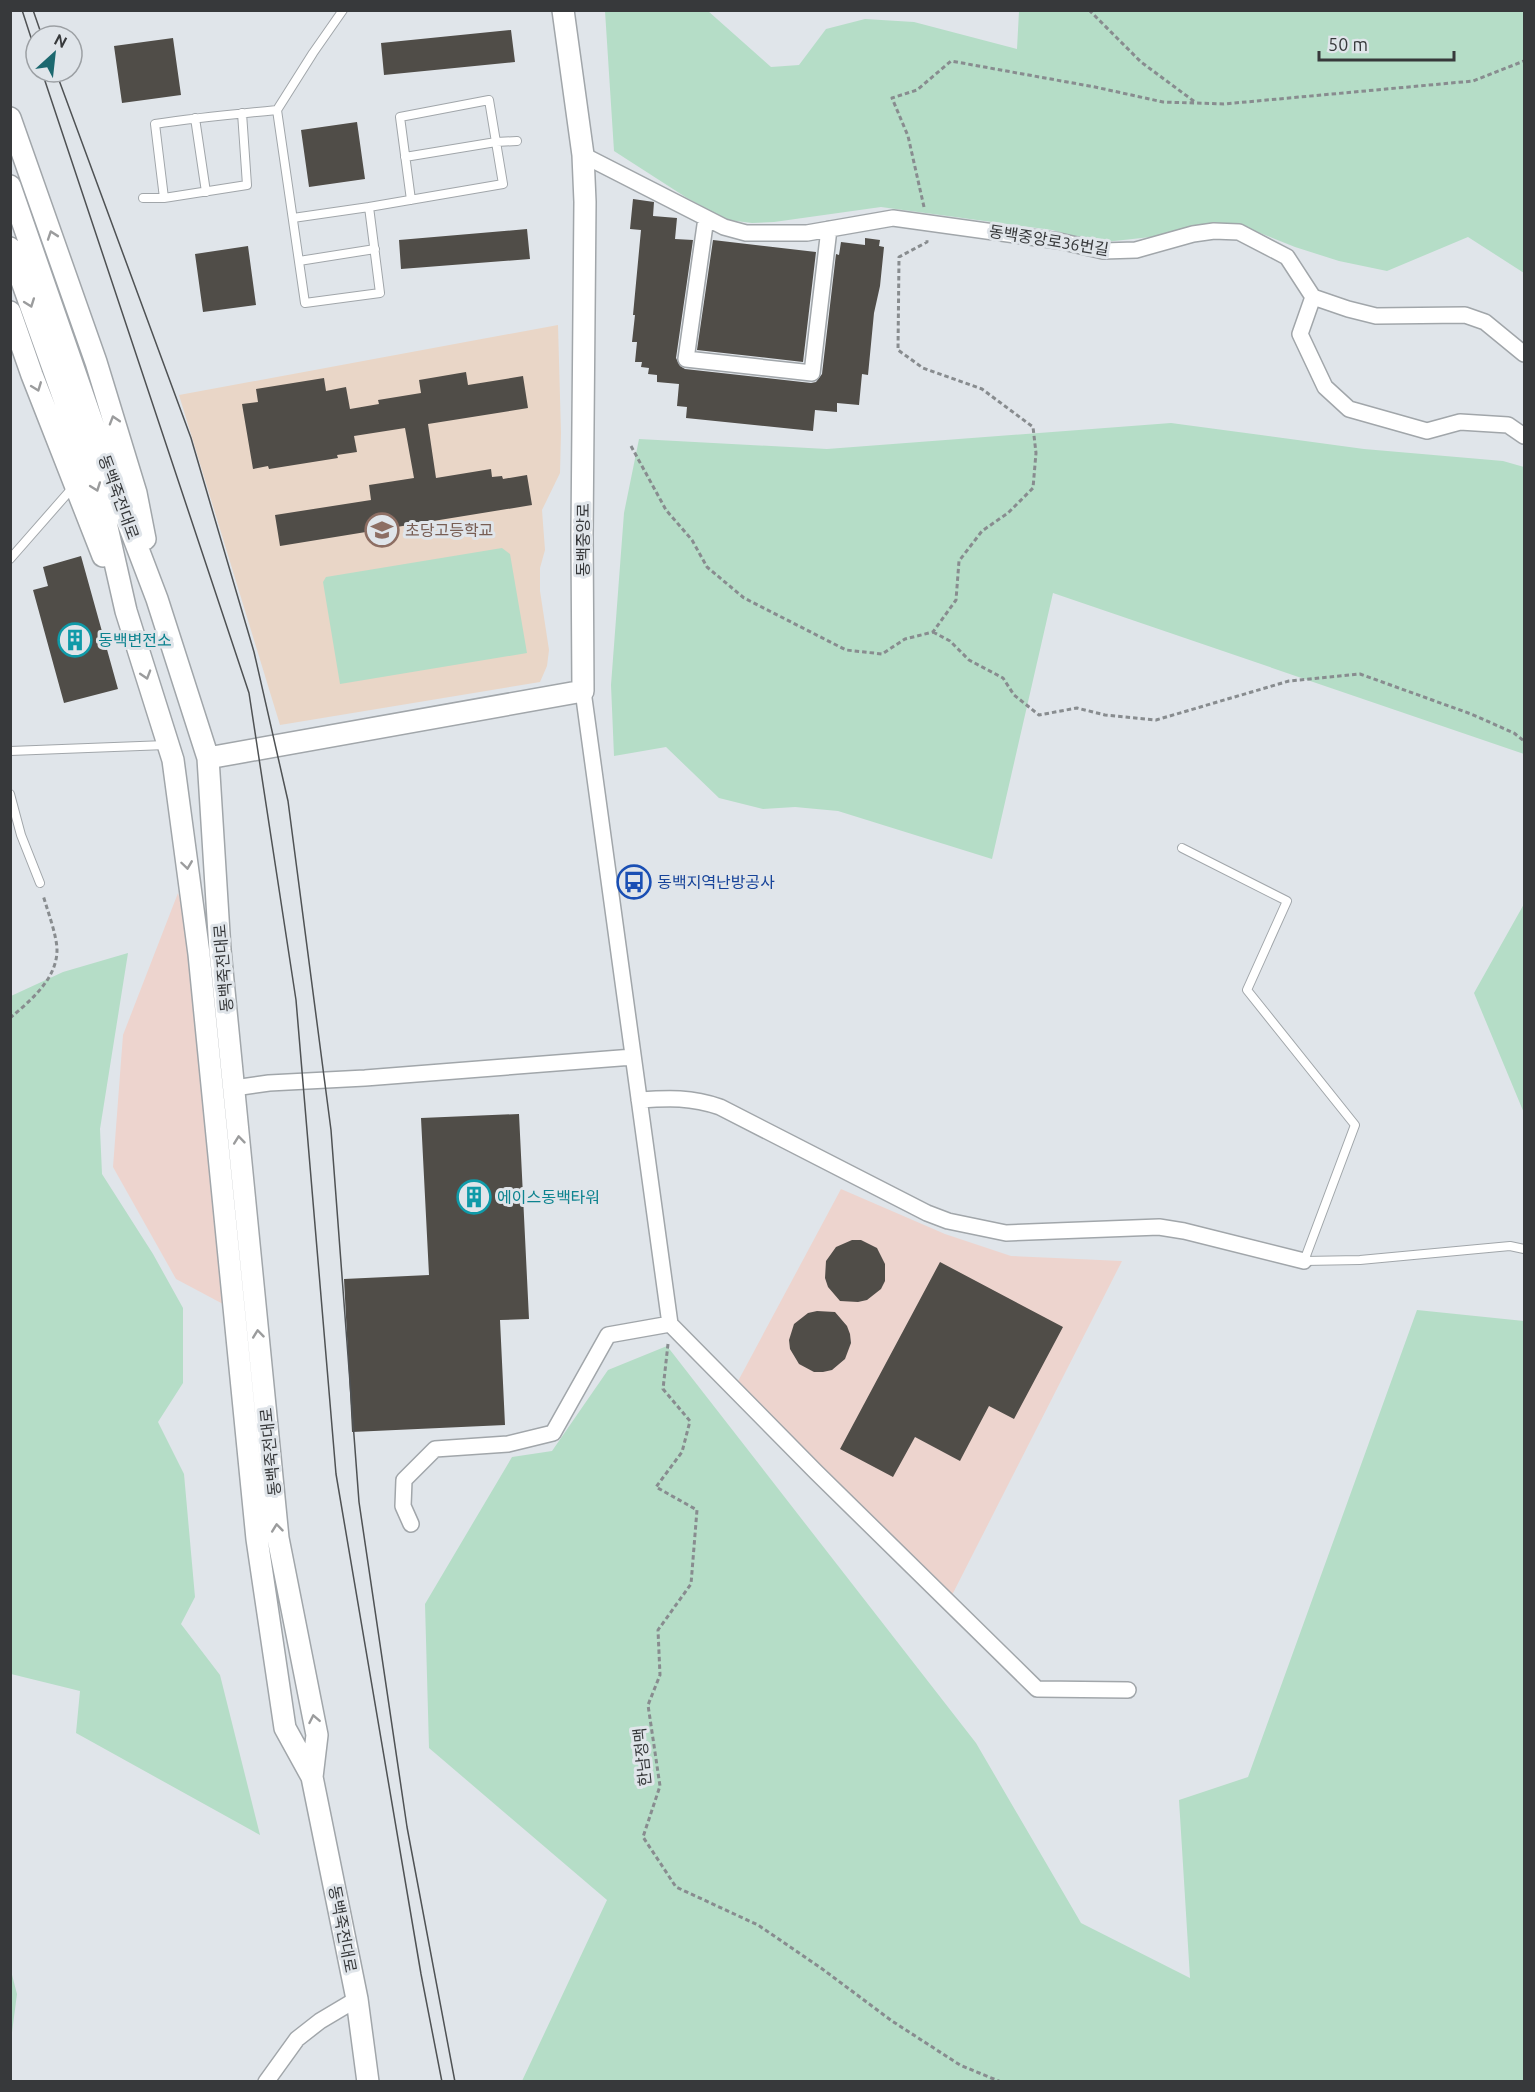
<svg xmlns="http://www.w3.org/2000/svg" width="1535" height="2092" font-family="Ubuntu,'Noto Sans KR',sans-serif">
  <rect width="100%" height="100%" fill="#e0e5ea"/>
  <!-- industrial -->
  <path fill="#edd4ce" d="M178 893 187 928 223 1304 176 1279 113 1167 123 1035Z
    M841 1189 945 1234 1011 1256 1122 1261 950 1599 737 1383Z"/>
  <!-- education -->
  <path fill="#e9d6c7" d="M558 325 561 433 560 473 542 510 545 550 540 568V591L549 650 547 666 540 682 280 725 179 395Z"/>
  <!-- green -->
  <path fill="#b5ddc7" d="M605 11H708L771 67 799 65 826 29 865 19 914 22 1017 49 1019 11H1524V273L1468 237 1387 271 1339 261 1295 247 1240 225H1197L1169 235 1096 243 1052 230 881 207 774 222 752 223 728 220 687 198 614 151Z
    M1171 423 1364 449 1503 461 1524 467V754L1053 593 992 859 838 811 795 807 763 809 719 798 666 747 614 756 611 685 624 513 639 439 827 449Z
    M502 548 510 554 527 653 340 684 323 582 326 577Z
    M1524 904V1113L1474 993Z
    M128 953 100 1129 102 1174 153 1254 183 1308V1383L158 1422 184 1474 195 1597 181 1624 220 1675 260 1835 76 1733 80 1691 11 1674V996L63 972Z
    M1417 1310 1524 1321V2081H522L607 1900 429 1748 425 1604 512 1457 552 1451 608 1370 667 1346 976 1743 1081 1923 1190 1978 1179 1800 1248 1777Z
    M11 1971 17 1994 11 2040Z"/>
  <!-- building -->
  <path fill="#504d48" d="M511 30 515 62 384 75 381 43Z
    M173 38 181 95 122 103 114 46Z
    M357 122 365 179 309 187 301 130Z
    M633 199 654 202 653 216 677 218 675 239 693 240 676 358 680 366 685 369 811 383 816 382 822 374 836 254 839 255 841 242 865 245V238L880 240 879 246 884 247 880 286 874 313 868 375 862 374 859 405 837 403V412L815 410 813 431 686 418 687 407 677 406 679 384 657 382V375L648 374 649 368 641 367 642 362H635L637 342H632L635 315H633L641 230 630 229Z
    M527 229 530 259 401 269 399 240Z
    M713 240 816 252 803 362 697 350Z
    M248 246 256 305 203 312 195 254Z
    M466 372 468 385 523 376 528 408 428 424 436 478 491 469 492 477 502 476 503 479 527 475 532 505 280 546 275 515 371 500 369 485 414 478 405 428 354 436 357 452 337 455 338 458 269 469 268 466 253 469 242 404 258 402 256 389 324 378 326 391 346 387 350 409 379 404 378 400 421 393 419 380Z
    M81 556 118 689 64 703 33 590 48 586 43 567Z
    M519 1114 529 1319 500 1320 505 1425 352 1432 344 1279 429 1275 421 1118Z
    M852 1240H861L877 1248 885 1264V1281L881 1289 867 1300 858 1302 840 1301 828 1287 825 1278 826 1261 836 1247Z
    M940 1262 1063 1327 1014 1419 989 1406 960 1461 915 1437 893 1477 840 1449Z
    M817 1311 835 1312 847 1326 850 1334 851 1343 845 1359 832 1370 823 1372H814L799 1364 790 1349 789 1340 794 1324 808 1313Z"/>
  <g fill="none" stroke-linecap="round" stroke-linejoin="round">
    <defs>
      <path id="lane" d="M343 10 313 53 277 110 305 303 380 293 369 207 503 184 489 100 400 117 411 200
        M242 113 247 185 164 198 155 124C195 118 236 114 277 110
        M195 118 206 192
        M405 157 496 142 517 141
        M143 198H164
        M293 218 369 207
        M299 261 375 249
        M10 559 74 486
        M10 751 166 745
        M10 794 21 835 40 883
        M1182 848 1287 901 1247 990 1355 1125 1304 1261 1360 1260 1510 1246 1524 1249"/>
      <path id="street" d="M583 155 724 227 746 233H807L893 218 1059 241 1103 251 1136 250 1193 234 1214 231 1239 232 1287 257 1313 297 1348 309 1376 316 1465 315 1485 322 1524 354
        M706 218 686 359 812 373 829 229
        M1313 297 1300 334 1325 387 1349 409 1427 431 1460 422 1508 425 1524 436
        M583 691 670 1324 816 1472 1037 1689 1128 1690
        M234 1088 269 1083 365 1078 633 1057
        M639 1100C669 1098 691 1097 720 1107L927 1213 948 1221 1006 1233 1159 1227 1184 1231 1304 1261
        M411 1524 403 1506 404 1480 435 1449 508 1444 553 1433 608 1335 670 1324
        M266 2082 297 2039 320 2021 357 1999"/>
      <path id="secondary" d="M10 118 96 362 136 493 145 539
        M10 186 119 499 157 599 208 758 220 950 278 1538 317 1735 312 1777 357 1999 368 2082
        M10 248 102 505 126 611 173 760 199 954 257 1539 285 1728 312 1777
        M10 312 32 375 103 556
        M208 758 583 691 582 535 585 202 583 155 563 10"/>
    </defs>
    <!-- lane casing -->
    <use href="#lane" stroke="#a1a6aa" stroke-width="10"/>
    <!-- street casing -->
    <use href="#street" stroke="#a1a6aa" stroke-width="18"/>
    <!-- secondary casing -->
    <use href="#secondary" stroke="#a1a6aa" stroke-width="24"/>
    <!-- path -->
    <path stroke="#888c8f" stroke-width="3" stroke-dasharray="4.5 3" stroke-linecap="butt" d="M1089 10 1141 62 1195 102
      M924 207 908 136 892 98 917 90 951 61 1095 87 1163 102 1224 104 1473 81 1524 61
      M631 446 666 510 692 540 707 567 744 598 846 650 882 654 905 639 933 632 956 600 959 561 982 531 1008 513 1033 488 1036 453 1033 427 982 389 923 368 898 350 899 257 927 242V239
      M933 632 950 641 969 660 1003 678 1014 695 1039 715 1077 708 1105 715 1156 720 1289 681 1360 674 1471 714 1514 733 1524 741
      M10 1018C30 1001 57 979 57 950 57 936 47 909 43 895
      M668 1344 663 1389 690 1421 682 1452 656 1487 697 1510 691 1584 658 1630 660 1675 648 1705 660 1786 643 1837 676 1887 758 1925 821 1968 892 2021 960 2065 1001 2082"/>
    <!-- lane -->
    <use href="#lane" stroke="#fff" stroke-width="8"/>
    <!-- street -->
    <use href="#street" stroke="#fff" stroke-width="15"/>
    <!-- secondary -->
    <use href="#secondary" stroke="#fff" stroke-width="21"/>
    <!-- tram -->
    <path stroke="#4f5254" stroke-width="1.5" d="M22 10 36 53
      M33 10 42 36
      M42 72 249 693 296 1000 336 1474 421 1974 442 2082
      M56 72 191 438 254 652 288 801 331 1130 359 1502 407 1827 455 2082"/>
  </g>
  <!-- one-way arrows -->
  <defs><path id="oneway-chevron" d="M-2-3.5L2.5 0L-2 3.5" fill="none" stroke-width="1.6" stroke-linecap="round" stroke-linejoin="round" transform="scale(1.5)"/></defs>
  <g stroke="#9b9c9d">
    <use href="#oneway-chevron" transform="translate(52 235) rotate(-109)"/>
    <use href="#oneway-chevron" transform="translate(30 303) rotate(70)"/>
    <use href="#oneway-chevron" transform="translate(37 387) rotate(69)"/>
    <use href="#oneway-chevron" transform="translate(114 420) rotate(-107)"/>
    <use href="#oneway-chevron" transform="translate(96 487) rotate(70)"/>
    <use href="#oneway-chevron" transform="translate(146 675) rotate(73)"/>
    <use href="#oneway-chevron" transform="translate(187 865) rotate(82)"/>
    <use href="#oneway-chevron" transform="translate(239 1140) rotate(-96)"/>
    <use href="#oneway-chevron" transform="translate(258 1334) rotate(-96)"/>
    <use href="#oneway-chevron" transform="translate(277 1528) rotate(-96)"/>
    <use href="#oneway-chevron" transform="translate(314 1719) rotate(-101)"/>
  </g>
  <!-- icons -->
  <defs>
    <symbol id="school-ring" viewBox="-11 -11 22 22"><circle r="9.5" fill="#e0e5ea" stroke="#8d6e63" stroke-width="1.5"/><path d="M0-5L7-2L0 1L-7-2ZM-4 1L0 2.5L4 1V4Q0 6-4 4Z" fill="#8d6e63"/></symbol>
    <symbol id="building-ring" viewBox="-11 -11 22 22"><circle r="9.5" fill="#e0e5ea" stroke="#0f9aa8" stroke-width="1.5"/><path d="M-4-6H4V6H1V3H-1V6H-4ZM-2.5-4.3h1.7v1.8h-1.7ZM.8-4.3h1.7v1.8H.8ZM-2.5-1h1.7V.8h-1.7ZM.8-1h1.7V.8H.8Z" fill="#0f9aa8"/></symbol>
    <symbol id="bus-ring" viewBox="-11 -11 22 22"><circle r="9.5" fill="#e0e5ea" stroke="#1a4fb4" stroke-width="1.5"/><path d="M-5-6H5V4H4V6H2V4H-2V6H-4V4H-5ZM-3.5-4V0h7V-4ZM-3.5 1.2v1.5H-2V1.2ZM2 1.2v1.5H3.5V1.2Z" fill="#1a4fb4"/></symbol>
  </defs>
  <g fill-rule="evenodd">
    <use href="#school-ring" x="363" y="511" width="38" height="38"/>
    <use href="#building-ring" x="56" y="621" width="38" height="38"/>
    <use href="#bus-ring" x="615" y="863" width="38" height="38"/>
    <use href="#building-ring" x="455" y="1178" width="38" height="38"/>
  </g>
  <g text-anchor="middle" stroke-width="6" stroke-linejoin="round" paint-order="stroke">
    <!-- street labels -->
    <g font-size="16" fill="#37393b" stroke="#e0e5ea">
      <text transform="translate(1049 240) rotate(9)" y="6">동백중앙로36번길</text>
      <text transform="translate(119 497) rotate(70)" y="6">동백죽전대로</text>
      <text transform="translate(583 540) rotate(-90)" y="6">동백중앙로</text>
      <text transform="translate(223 968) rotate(-95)" y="6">동백죽전대로</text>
      <text transform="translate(270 1452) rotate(-96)" y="6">동백죽전대로</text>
      <text transform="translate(642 1757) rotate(-96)" y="6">한남정맥</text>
      <text transform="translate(343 1929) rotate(79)" y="6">동백죽전대로</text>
    </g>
    <!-- education labels -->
    <g font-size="16" fill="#785e54" stroke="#e0e5ea" text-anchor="start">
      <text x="405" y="536">초당고등학교</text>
    </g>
    <!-- culture labels -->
    <g font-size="16" fill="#0d838f" stroke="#e0e5ea" text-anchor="start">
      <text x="98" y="646">동백변전소</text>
      <text x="497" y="1203">에이스동백타워</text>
    </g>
    <!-- transit labels -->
    <g font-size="16" fill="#164399" stroke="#e0e5ea" text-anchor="start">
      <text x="657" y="888">동백지역난방공사</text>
    </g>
  </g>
  <!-- border -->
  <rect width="1535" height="2092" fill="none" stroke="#37393b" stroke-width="24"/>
  <!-- north arrow -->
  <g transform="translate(54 54) rotate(27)"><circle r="28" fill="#e0e5ea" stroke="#9ca0a4" stroke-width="1.5"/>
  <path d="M0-4.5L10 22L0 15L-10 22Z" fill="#1c686f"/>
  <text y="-9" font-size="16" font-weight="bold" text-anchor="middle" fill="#37393b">N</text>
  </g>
  <!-- scale -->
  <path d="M1319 51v9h135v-9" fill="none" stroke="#37393b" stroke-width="3"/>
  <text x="1328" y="51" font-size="18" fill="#37393b" stroke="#e0e5ea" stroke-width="4.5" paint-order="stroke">50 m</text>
</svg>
